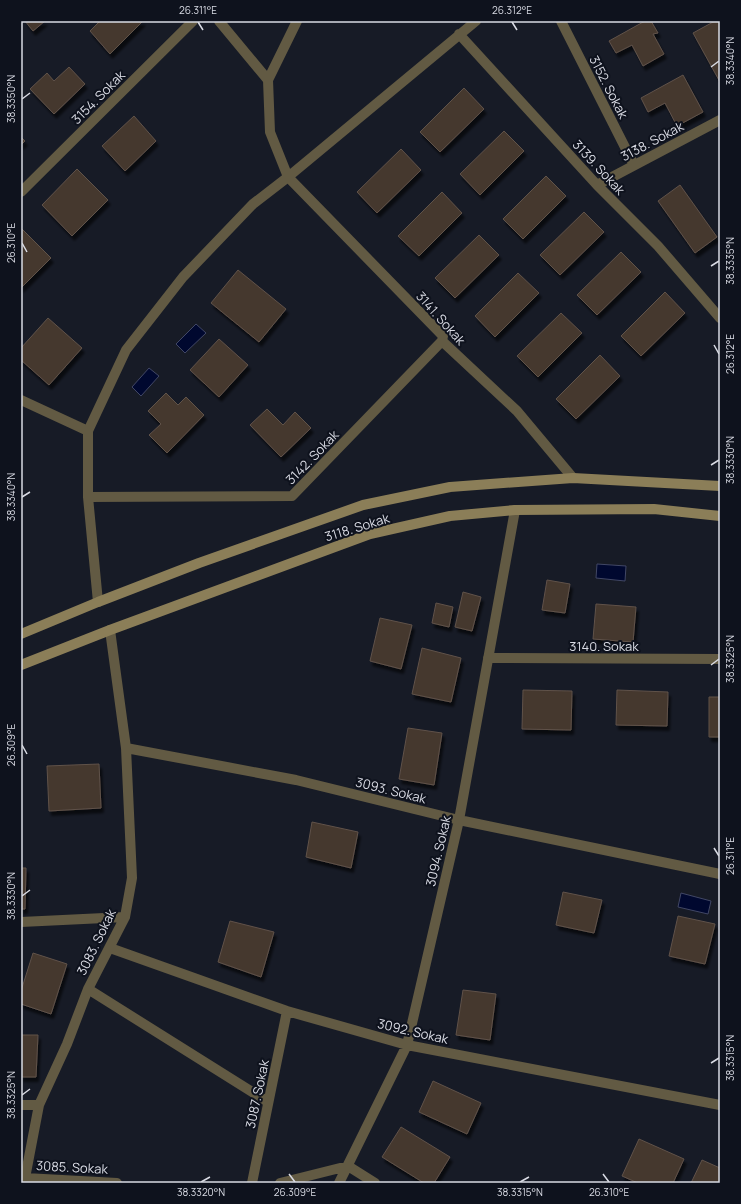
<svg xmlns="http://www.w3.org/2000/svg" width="741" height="1204" font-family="Manrope,sans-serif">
  <defs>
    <filter id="shadow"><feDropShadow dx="2.5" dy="4.5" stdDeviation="1" flood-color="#0009"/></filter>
  </defs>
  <rect width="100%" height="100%" fill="#171b26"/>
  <!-- water -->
  <path fill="#00082f" stroke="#414765" d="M196 324 206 333 185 353 176 344Z
    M149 368 159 376 141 396 132 387Z
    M597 564 626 566 625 581 596 578Z
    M681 893 711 901 708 914 678 907Z"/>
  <!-- building -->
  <path fill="#44372e" stroke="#605249" filter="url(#shadow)" d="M25 21H45L33 31Z
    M100 21H143L110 54 90 31Z
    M645 21H651L658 33 653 34 664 54 643 66 632 45 616 53 609 41Z
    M715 21H720V82L693 33Z
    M69 67 85 84 54 114 30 89 47 73 54 81Z
    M683 75 703 112 677 126 665 103 648 112 641 98Z
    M464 88 484 109 440 152 420 132Z
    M134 116 156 141 125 171 102 146Z
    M504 131 524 151 480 195 460 174Z
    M21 137 25 141 21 145Z
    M401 149 421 170 377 213 357 192Z
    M77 169 108 200 72 236 42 205Z
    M546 176 566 196 523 239 503 219Z
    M680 185 717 237 695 253 658 201Z
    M442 192 462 213 419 256 398 236Z
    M584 212 604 232 560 275 540 255Z
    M21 228 51 258 21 288Z
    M479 235 499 255 455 298 435 278Z
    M621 252 641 272 597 315 577 295Z
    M238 270 286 309 259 342 211 303Z
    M518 273 539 293 495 337 475 316Z
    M665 292 685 313 641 356 621 336Z
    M561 313 582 333 538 377 517 356Z
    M48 318 82 348 49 385 21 360V348Z
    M219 339 248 365 219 397 190 370Z
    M600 355 620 376 576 419 556 399Z
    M166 393 178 405 186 397 204 415 167 453 149 435 161 424 148 411Z
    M267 409 283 425 295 412 311 428 281 457 250 425Z
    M547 580 570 584 565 613 542 610Z
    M463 592 481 597 472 631 455 627Z
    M436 603 453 607 449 627 432 623Z
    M596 604 636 607 633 642 593 639Z
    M380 618 412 625 401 669 370 661Z
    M422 648 461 658 451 702 412 694Z
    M523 690 572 691 571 730 522 729Z
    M617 690 668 692 667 726 616 725Z
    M709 697H720V737H709Z
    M408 728 442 733 434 785 399 779Z
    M99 764 101 808 49 811 47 766Z
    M312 822 358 832 351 868 306 857Z
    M21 868H26L25 909H21Z
    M563 892 602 900 594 933 556 925Z
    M678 916 715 924 705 964 669 956Z
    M230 921 274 932 261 977 218 962Z
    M33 953 67 964 51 1014 21 1004V991Z
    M463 990 496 994 490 1040 456 1035Z
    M21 1035H38L36 1077H21Z
    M433 1081 481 1103 467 1134 419 1112Z
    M401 1127 450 1157 434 1183H424L382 1157Z
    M639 1139 684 1159 673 1183H638L622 1176Z
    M702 1160 720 1168V1183H691Z"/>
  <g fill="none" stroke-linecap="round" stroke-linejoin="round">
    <!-- minor -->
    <path stroke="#625a43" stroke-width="10" d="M219 21 268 80 270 132 288 177 443 336 442 341 517 411 573 478
      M561 21 634 165
      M459 34 597 185 658 246 720 318
      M268 80 297 21
      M597 185 720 120
      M21 192 193 21
      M21 400 88 431
      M88 497 292 496 442 341
      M98 602 88 497V431L126 350 183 277 253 204 288 177 476 21
      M488 658 720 659
      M126 748 296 780 459 820 720 874
      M21 922 125 917
      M110 948 287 1011 407 1045 720 1105
      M88 989 268 1102
      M21 1105H39
      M348 1166 375 1183
      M25 1178 117 1183
      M25 1183V1178L39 1105 67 1044 88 989 125 917 132 878 126 748 110 630
      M252 1183 287 1011
      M280 1183 348 1166
      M339 1183 407 1045 459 820 515 510"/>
    <!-- secondary -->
    <path stroke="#8b7e58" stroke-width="10" d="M21 634 98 602 199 563 363 505 450 487 573 478 720 486
      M21 665 110 630 370 534 450 516 515 510 654 509 720 516"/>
  </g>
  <!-- ticks -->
  <path fill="none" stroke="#d9dbe4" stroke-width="1.5" d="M198 22 203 30M512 22 517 30M711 67 719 61M22 99 30 93M22 243 27 252M711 266 719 261M714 345 719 354M711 465 719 460M22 497 30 492M711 665 719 659M22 745 27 754M714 848 719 856M22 896 30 890M711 1063 719 1058M22 1095 30 1089M289 1174 295 1182M603 1174 609 1182M201 1182 210 1177M520 1182 529 1177"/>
  <g text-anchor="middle" stroke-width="4" stroke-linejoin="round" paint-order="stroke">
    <!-- street labels -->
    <g font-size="13" fill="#d9dbe4" stroke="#0e121d">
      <text transform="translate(609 87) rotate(63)" y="5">3152. Sokak</text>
      <text transform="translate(98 97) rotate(-45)" y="5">3154. Sokak</text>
      <text transform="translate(652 141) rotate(-28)" y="5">3138. Sokak</text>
      <text transform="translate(599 167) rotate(47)" y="5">3139. Sokak</text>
      <text transform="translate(441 318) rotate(48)" y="5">3141. Sokak</text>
      <text transform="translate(312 457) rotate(-46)" y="5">3142. Sokak</text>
      <text transform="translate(357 527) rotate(-17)" y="5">3118. Sokak</text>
      <text x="604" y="651">3140. Sokak</text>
      <text transform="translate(391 790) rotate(14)" y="5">3093. Sokak</text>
      <text transform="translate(438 851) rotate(-77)" y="5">3094. Sokak</text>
      <text transform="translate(96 942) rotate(-64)" y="5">3083. Sokak</text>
      <text transform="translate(413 1031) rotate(13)" y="5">3092. Sokak</text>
      <text transform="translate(257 1094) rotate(-78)" y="5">3087. Sokak</text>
      <text transform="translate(72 1167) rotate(3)" y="5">3085. Sokak</text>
    </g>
  </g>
  <!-- border -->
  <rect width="741" height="1204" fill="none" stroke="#0e121d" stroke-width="44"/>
  <rect x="22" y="22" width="697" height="1160" fill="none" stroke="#d9dbe4" stroke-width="1.5"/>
  <g font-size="10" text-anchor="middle" fill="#d9dbe4">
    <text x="198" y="14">26.311°E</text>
    <text x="512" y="14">26.312°E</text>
    <text transform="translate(730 61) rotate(-90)" y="4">38.3340°N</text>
    <text transform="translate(11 99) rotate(-90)" y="4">38.3350°N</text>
    <text transform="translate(11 243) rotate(-90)" y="4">26.310°E</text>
    <text transform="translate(730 261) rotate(-90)" y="4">38.3335°N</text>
    <text transform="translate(730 354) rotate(-90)" y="4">26.312°E</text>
    <text transform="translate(730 460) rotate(-90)" y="4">38.3330°N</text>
    <text transform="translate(11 497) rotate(-90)" y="4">38.3340°N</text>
    <text transform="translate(730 659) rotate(-90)" y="4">38.3325°N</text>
    <text transform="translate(11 745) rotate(-90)" y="4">26.309°E</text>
    <text transform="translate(730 856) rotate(-90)" y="4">26.311°E</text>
    <text transform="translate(11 896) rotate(-90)" y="4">38.3330°N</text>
    <text transform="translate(730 1058) rotate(-90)" y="4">38.3315°N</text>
    <text transform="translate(11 1095) rotate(-90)" y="4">38.3325°N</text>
    <text x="201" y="1196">38.3320°N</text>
    <text x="295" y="1196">26.309°E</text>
    <text x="520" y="1196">38.3315°N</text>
    <text x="609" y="1196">26.310°E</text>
  </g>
</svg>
